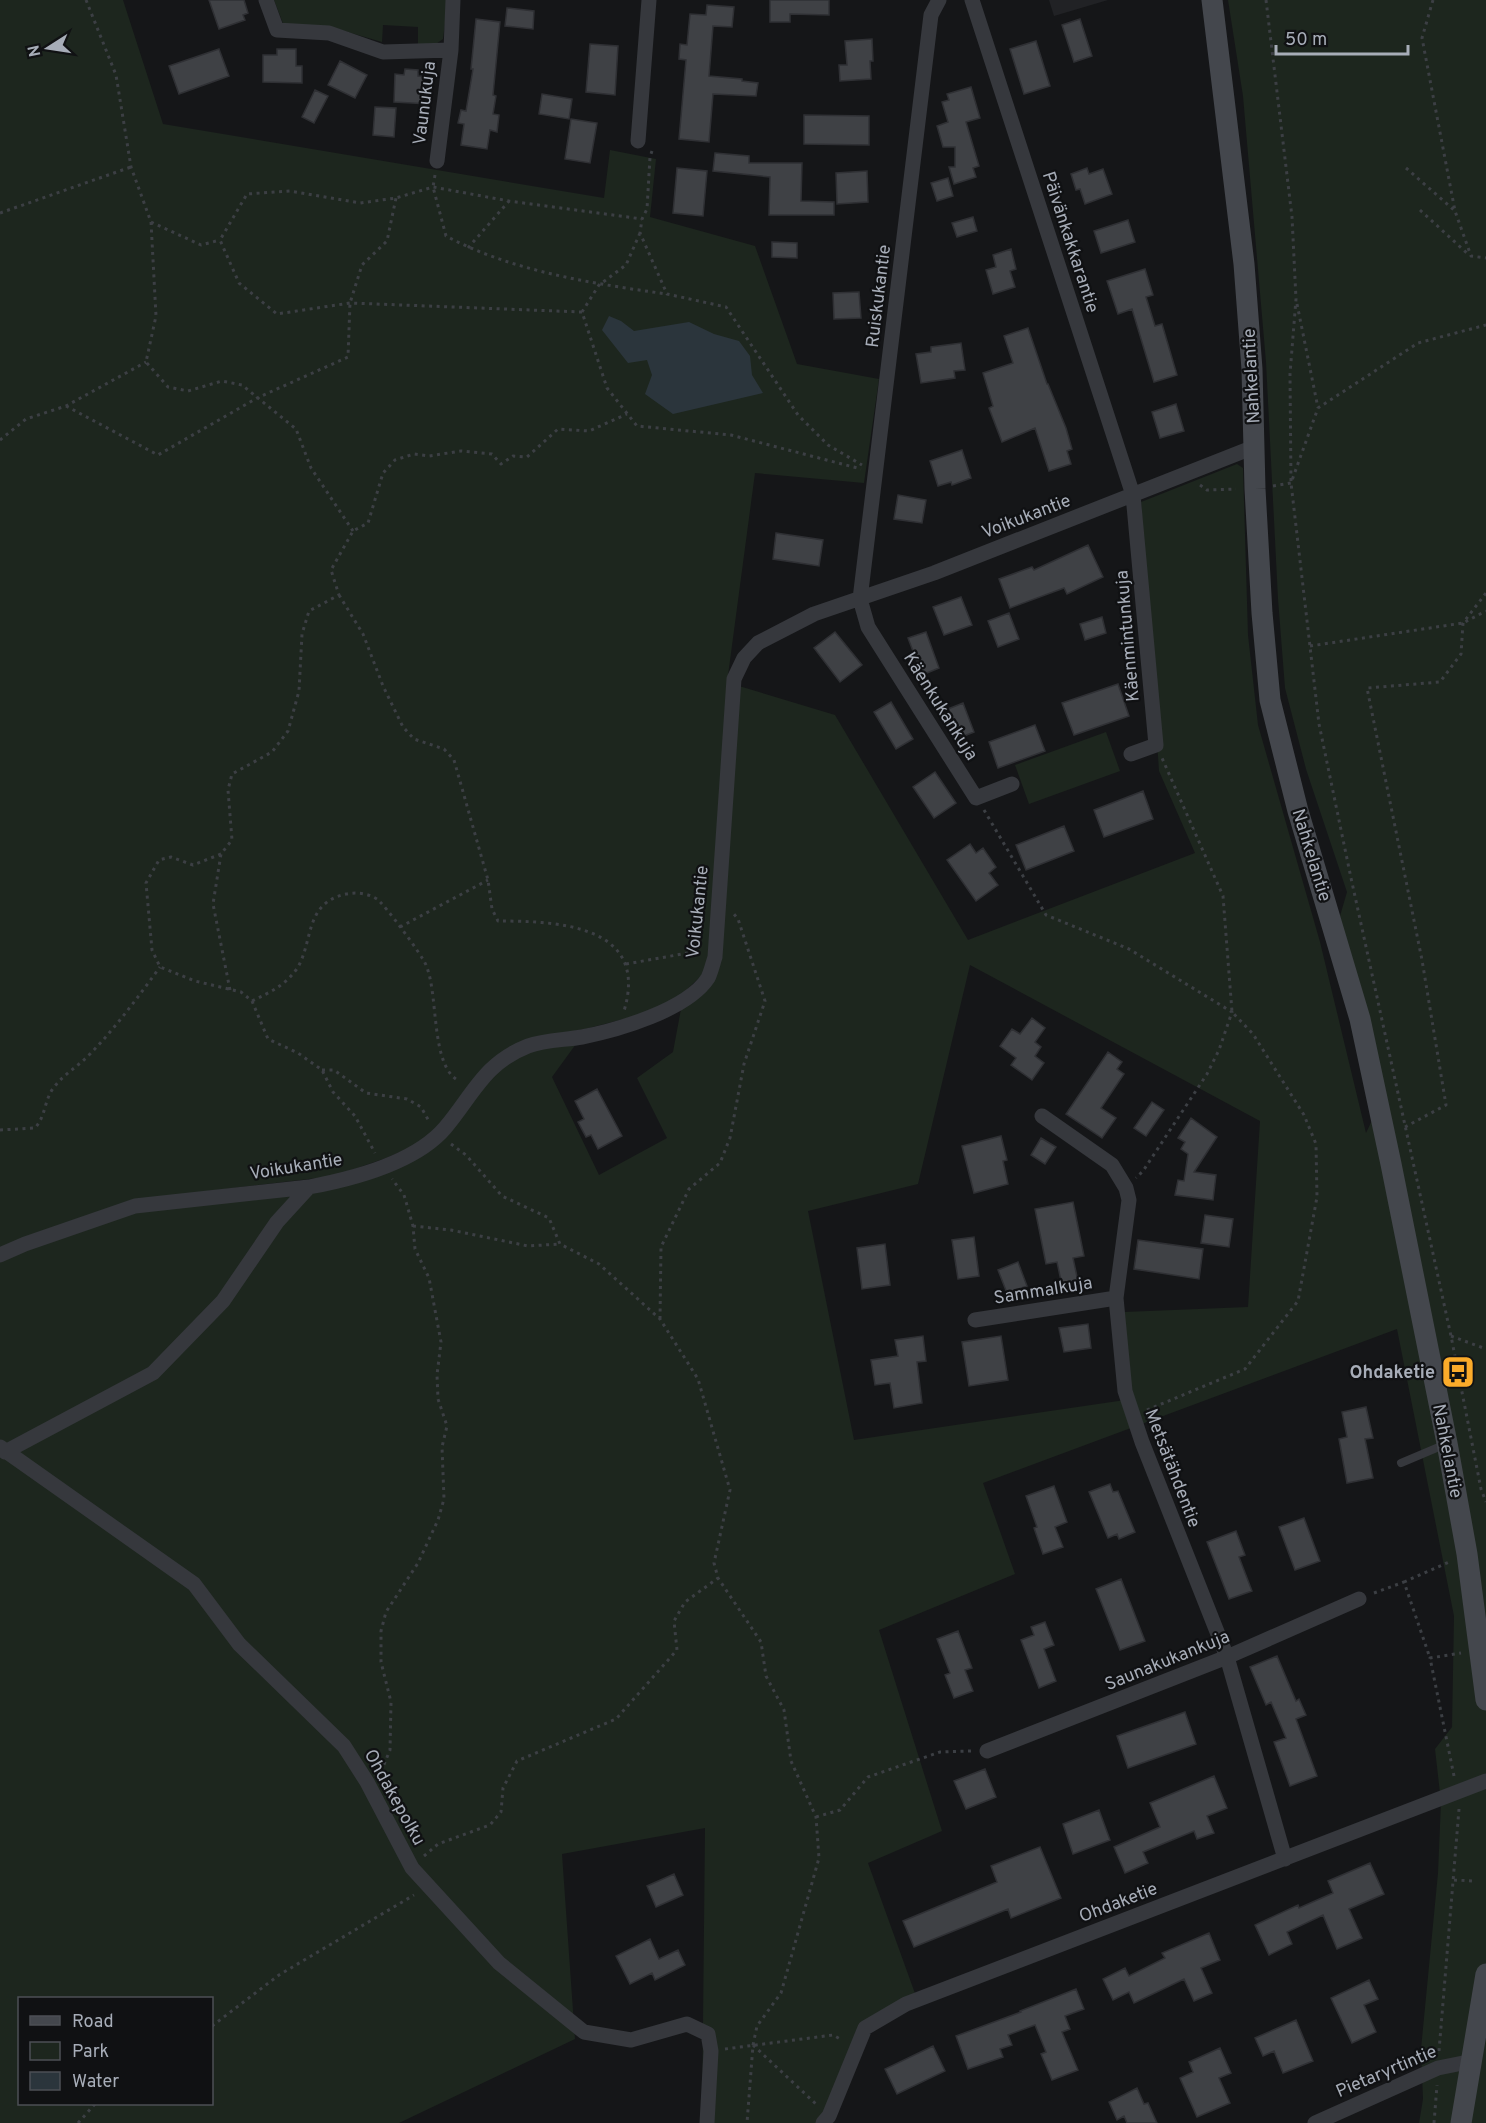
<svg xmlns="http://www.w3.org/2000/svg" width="1486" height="2123" font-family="Overpass,sans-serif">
  <rect width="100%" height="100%" fill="#151618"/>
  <!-- built -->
  <path fill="#212225" d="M1049 0H1108L1054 16Z"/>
  <!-- green -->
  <path fill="#1d261e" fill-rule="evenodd" d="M0 0H123L163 124 604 198 610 150 656 159 650 217 755 246 797 364 879 379 864 483 755 473 727 683 711 953 702 975 680 996 647 1013 585 1029 527 1041 441 1126 421 1143 386 1158 334 1176 134 1200 0 1249Z
    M274 0H448L443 39 433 46 418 44V27L383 25 382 42 334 28 284 26Z
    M1228 0H1486V2123H1419L1423 2099 1421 2049 1438 1873 1441 1802 1435 1749 1452 1727 1454 1616 1397 1329 983 1483 1015 1574 879 1630 942 1831 868 1863 917 1999 865 2028 823 2123H702L705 1828 562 1854 575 2039 399 2123H0V1262L27 1250 136 1212 392 1170 502 1065 530 1050 576 1044 552 1077 599 1175 667 1138 637 1078 673 1052 681 1009 711 984 739 686 835 715 968 940 1195 853 1159 771 1141 502 1237 464 1243 468 1248 635 1258 725 1320 942 1366 1133 1385 1093 1340 916 1347 892 1306 769 1285 688 1278 599 1266 362 1243 96ZM970 965 1260 1121 1248 1307 1124 1312 1132 1399 854 1440 808 1211 918 1184ZM20 1998H212V2104H20Z
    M1106 732 1120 771 1029 804 1015 765Z"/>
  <!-- water -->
  <path fill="#2b353c" d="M609 316 621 321 634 331 689 322 714 334 739 341 750 356 752 375 763 393 673 414 645 394 652 375 647 360 628 363 602 330Z"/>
  <!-- building -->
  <path fill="#3f4145" stroke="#2f3034" stroke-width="1.5" d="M209 0H244L248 13 243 15 245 20 219 29Z
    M770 0H829V15L790 14V22H770Z
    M707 5 734 7 732 27 713 26 709 76 742 79V81L758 83 756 96 713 94 709 142 679 139 686 60 679 59 680 44 687 45 690 14 706 15Z
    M507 8 534 11 533 29 505 26Z
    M476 19 500 22 493 95 496 96 493 114 499 115 497 132 490 130 487 149 461 145 464 124 458 123 461 110 466 111 473 69H471Z
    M1080 19 1092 56 1074 62 1062 25Z
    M872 39 873 61H870L871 79 840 81 839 65H847L845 41Z
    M1036 41 1050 86 1024 94 1010 49Z
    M590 44 618 46 615 95 586 92Z
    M219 49 229 76 179 94 169 66Z
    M277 49H296V66H302V83L263 82V55H277Z
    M340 61 367 75 355 98 328 85Z
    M405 69 418 70V76L431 77 429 104 394 102 395 74 404 75Z
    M971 87 980 118 966 122 979 166 973 168 976 177 954 184 949 167H955V147H943L937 126 948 122 942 102 949 100 947 94Z
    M315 90 328 96 314 123 302 117Z
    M542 94 572 99 569 119 539 114Z
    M375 107 396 108 394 137 373 135Z
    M804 115 869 116V145L804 144Z
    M571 119 597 123 590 163 565 159Z
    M715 153 749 156V163H802L801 201 834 202V215H769L770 177 713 171Z
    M677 168 707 171 703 216 673 213Z
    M1087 168 1089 174 1103 169 1112 194 1085 204 1080 189 1076 190 1071 174Z
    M867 171 868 202 837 204 836 173Z
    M948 178 953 196 937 201 931 183Z
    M973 217 977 231 957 237 952 223Z
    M1128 220 1135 242 1101 253 1094 231Z
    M772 242 797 243V258L772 257Z
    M1011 249 1016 269 1010 271 1015 287 993 294 986 270 996 267 993 255Z
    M1145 269 1153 295 1146 297 1155 326 1162 324 1177 375 1154 382 1132 309 1118 314 1107 281Z
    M859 292 861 318 834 319 833 293Z
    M1028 328 1047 384H1048L1066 428 1072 449 1067 451 1071 464 1049 471 1035 428 1002 442 989 408 993 406 983 373 1013 363 1004 336Z
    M961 343 965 370 954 371 955 378 921 383 916 354 931 352V347Z
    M1176 404 1184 431 1160 438 1152 412Z
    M962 450 971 478 952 485 951 482 938 486 930 461Z
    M898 495 926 500 922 523 894 519Z
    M776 533 823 540 819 566 773 559Z
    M1088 545 1103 577 1067 594 1064 588 1010 608 999 579 1032 567 1034 570Z
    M961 597 972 625 944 635 933 607Z
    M1009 613 1019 639 998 647 988 621Z
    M1102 617 1106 633 1085 640 1080 624Z
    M835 632 862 665 840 682 814 648Z
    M926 632 939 668 922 675 908 638Z
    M1118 684 1129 716 1074 735 1062 703Z
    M891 702 913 739 896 749 874 712Z
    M963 703 974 732 959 738 948 709Z
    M1035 725 1045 751 998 768 989 742Z
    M935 772 956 803 934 818 913 787Z
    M1143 791 1153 819 1104 837 1094 810Z
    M1064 826 1074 851 1026 870 1016 845Z
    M970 844 976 853 983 848 996 867 989 873 998 885 976 901 947 860Z
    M1032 1018 1045 1028 1035 1042 1041 1047 1035 1056 1044 1063 1032 1080 1011 1065 1016 1058 1000 1046 1012 1029 1020 1034Z
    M1108 1052 1122 1062 1117 1069 1124 1074 1101 1108 1116 1118 1102 1138 1066 1114Z
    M597 1089 622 1136 598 1149 591 1135 586 1137 578 1122 584 1119 575 1101Z
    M1152 1102 1164 1110 1146 1136 1134 1128Z
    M1191 1118 1217 1137 1194 1172 1216 1175 1213 1200 1175 1195 1178 1180 1184 1181 1188 1154 1181 1149 1185 1142 1178 1138Z
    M1001 1136 1007 1160 1003 1161 1008 1184 974 1193 962 1146Z
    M1041 1138 1056 1147 1045 1164 1031 1155Z
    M1073 1202 1084 1256 1073 1258 1079 1286 1063 1290 1057 1262 1046 1264 1035 1209Z
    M1205 1215 1233 1219 1229 1247 1201 1243Z
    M974 1237 979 1276 958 1279 952 1240Z
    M1138 1240 1203 1249 1199 1279 1134 1269Z
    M885 1244 890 1285 862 1289 857 1248Z
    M1018 1262 1027 1286 1007 1293 998 1270Z
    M1088 1324 1091 1348 1064 1352 1059 1328Z
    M923 1336 926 1361 917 1362 922 1403 894 1408 890 1383 875 1385 871 1360 898 1356 895 1340Z
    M1001 1336 1008 1380 969 1386 962 1342Z
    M1366 1407 1373 1438 1365 1439 1373 1478 1347 1483 1339 1439 1347 1437 1342 1412Z
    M1110 1484 1113 1492 1118 1491 1135 1532 1119 1539 1117 1534 1108 1538 1089 1492Z
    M1054 1486 1067 1522 1055 1527 1063 1547 1043 1554 1034 1528 1037 1527 1026 1496Z
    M1304 1518 1320 1561 1295 1570 1279 1527Z
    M1236 1531 1245 1555 1239 1557 1252 1591 1229 1599 1207 1542Z
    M1121 1579 1145 1641 1120 1650 1096 1589Z
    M1045 1622 1054 1645 1044 1649 1056 1681 1039 1688 1021 1640 1034 1635 1031 1627Z
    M958 1631 972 1668 965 1670 973 1691 954 1698 945 1675 950 1673 937 1639Z
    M1277 1656 1296 1701 1299 1699 1306 1715 1296 1719 1317 1776 1290 1786 1274 1742 1286 1738 1271 1702 1266 1705 1250 1667Z
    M1185 1712 1196 1744 1128 1768 1117 1736Z
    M985 1769 996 1797 966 1809 954 1781Z
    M1214 1776 1227 1808 1207 1816 1214 1833 1197 1839 1194 1831 1143 1852 1148 1863 1125 1873 1114 1847 1160 1827 1150 1803Z
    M1099 1810 1110 1840 1073 1854 1063 1824Z
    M1040 1847 1061 1898 1011 1918 1008 1909 914 1947 903 1921 997 1882 991 1866Z
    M1370 1863 1384 1894 1349 1909 1362 1938 1337 1949 1323 1915 1287 1932 1292 1944 1269 1955 1255 1925 1298 1905 1299 1908 1333 1893 1328 1881Z
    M674 1874 683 1895 656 1907 647 1886Z
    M1209 1933 1220 1960 1201 1968 1212 1993 1194 2001 1184 1979 1134 2003 1129 1992 1113 2000 1103 1979 1125 1968 1129 1976 1165 1958 1162 1953Z
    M650 1939 659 1959 678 1950 685 1965 655 1980 652 1973 630 1984 616 1956Z
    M1369 1980 1378 1999 1364 2005 1376 2032 1352 2043 1331 1998Z
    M1076 1989 1084 2009 1065 2016 1070 2029 1062 2032 1078 2070 1052 2080 1041 2054 1046 2052 1035 2025 1008 2035 1012 2045 1000 2049 1003 2057 968 2069 956 2036 1021 2012 1020 2011Z
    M1296 2020 1313 2061 1283 2073 1274 2051 1263 2056 1255 2038Z
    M933 2046 945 2071 897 2094 885 2069Z
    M1220 2048 1231 2073 1219 2078 1230 2103 1197 2117 1180 2078 1193 2072 1189 2062Z
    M1137 2088 1144 2104 1148 2103 1157 2123H1127L1124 2116 1117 2120 1109 2102Z"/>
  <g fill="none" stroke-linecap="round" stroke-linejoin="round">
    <!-- path -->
    <path stroke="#3c3f44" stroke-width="3" stroke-dasharray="3 4.5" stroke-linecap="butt" d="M86 0 116 75 131 167 151 222 201 245 220 240
      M1266 0 1292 217 1296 299 1290 374 1291 483 1319 724 1351 878 1451 1336 1481 1489 1486 1502
      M1433 0 1422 38 1455 211 1471 256 1486 258
      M652 151 650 157 647 209 642 219 640 233 667 294 726 307 798 415 828 445 862 465
      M1406 168 1454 210
      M435 175 433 187 446 236C511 271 594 284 667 294
      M1420 210 1469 255
      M0 213 131 167
      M151 222 156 316 146 362 168 387 188 391 222 381 242 385 296 429 311 468 353 531
      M640 233 626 265 599 285 582 312 607 388 637 426 731 435 861 469
      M468 248 509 201
      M1297 304 1318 408
      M582 312 350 303 277 314 239 283 220 240 247 194 290 191 360 203 396 198 433 187 509 201 642 219
      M66 406 158 455 257 398 348 357 350 303 362 265 387 241 396 198
      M0 440 26 419 66 406 146 362
      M1200 485 1207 490 1236 489
      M1273 486 1291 483 1318 408 1418 343 1486 325
      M339 595 363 634 383 686 403 727 414 739 444 749 454 760 488 880 492 909 498 921C558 921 650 925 624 1011
      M1310 646 1463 623 1486 611
      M984 810 1046 915 1129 949 1232 1012 1219 1050 1207 1074 1143 1171 1136 1178
      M221 854 193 865 171 857 159 860 146 883 152 950 160 967 195 981 241 992 252 1001 268 1039 298 1053 322 1070 333 1092 355 1116 375 1153
      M400 927 488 880
      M626 964 688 953 699 954
      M230 990 213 904 221 854 232 840 228 790 232 774 272 752 288 731 299 691 302 634 309 611 339 595 331 570 353 531 368 523 383 473 395 460 414 454 429 456 461 451 492 454 501 464 513 456 527 457 558 429 589 431 627 414
      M252 1001C270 992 283 987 296 970 314 944 303 903 346 894 356 892 367 893 377 899 385 905 422 955 426 965 439 995 430 1066 459 1081
      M322 1070H334L366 1093 407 1099 421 1107 430 1123
      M1405 1127 1446 1105 1422 960 1367 688 1440 682 1461 654 1463 623 1486 593
      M0 1130 35 1128C46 1116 44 1100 54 1087 65 1073 79 1066 91 1053 117 1026 138 997 160 967
      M451 1144 466 1155 502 1196 549 1218 560 1244 599 1264 660 1319 698 1379 730 1490 714 1563 718 1578 761 1642 766 1676 784 1710 791 1761 816 1817 819 1858 781 1993 757 2026 753 2045 747 2123
      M413 1226 451 1230 528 1246 560 1244
      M660 1319 661 1247 689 1189 720 1163 730 1138 744 1064 765 1001 738 919 733 913
      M1451 1336 1486 1349
      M1147 1410 1245 1369 1298 1301 1317 1197 1316 1144 1304 1115 1253 1034 1232 1012 1223 896 1162 758
      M1404 1582 1449 1562
      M1374 1593 1404 1582 1430 1658
      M379 1770 383 1767 390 1750 391 1702 381 1662V1631L386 1612 418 1563 438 1520 444 1499 442 1447 447 1426 438 1399 437 1375 441 1342 429 1278 415 1249 413 1226 404 1195 392 1179
      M1454 1776 1430 1658 1461 1653
      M816 1817 840 1810 868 1777 940 1752 971 1751
      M424 1856 438 1844 490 1825 501 1812 503 1788 517 1761 616 1719 677 1650 674 1621 685 1602 718 1578
      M1454 1880 1474 1881
      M212 2026 279 1975 414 1895
      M753 2045 817 2105
      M725 2049 833 2035 842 2040
      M1439 2051 1459 1809
      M78 2123 95 2104
      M1434 2123 1437 2085"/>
    <!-- lane -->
    <path stroke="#36383d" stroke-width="8" d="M1401 1463 1446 1444"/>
    <!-- street -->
    <path stroke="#36383d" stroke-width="15" d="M266 0 277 30 329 33 383 52 451 50 453 0
      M939 0 931 15 860 599 868 627 976 798 1012 784
      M972 0 1133 495 1156 745 1131 754
      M638 141 649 0
      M437 161 451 50
      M1042 1116 1112 1165 1126 1188 1129 1200 1116 1298 1125 1391 1142 1442 1227 1657 1285 1859
      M0 1255 25 1244 135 1206 309 1187C352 1179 415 1163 445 1128 473 1095 484 1063 528 1046 544 1040 565 1040 582 1037 618 1030 687 1010 708 978 711 972 713 963 715 957L734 679 744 658 758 643 814 614 934 573 1254 447
      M975 1320 1116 1298
      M0 1447 194 1584 239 1644 344 1746 367 1782 412 1868 499 1963 584 2032 631 2040 687 2024 708 2034 711 2051 707 2123
      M5 1452 153 1373 223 1301 277 1222 309 1187
      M987 1751 1227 1657 1359 1599
      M823 2123 829 2116 865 2028 906 2004 1486 1781
      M1315 2123 1438 2068 1473 2061"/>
    <!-- secondary -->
    <path stroke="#44474d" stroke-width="21" d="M1212 0 1244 264 1252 369 1255 489 1262 613 1270 700 1298 811 1360 1019 1391 1164 1447 1443 1467 1554 1486 1700
      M1461 2123 1486 1974"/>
  </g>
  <!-- icons -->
  <defs>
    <symbol id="bus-square" viewBox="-11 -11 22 22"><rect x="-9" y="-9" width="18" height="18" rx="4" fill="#fbab2a" stroke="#101113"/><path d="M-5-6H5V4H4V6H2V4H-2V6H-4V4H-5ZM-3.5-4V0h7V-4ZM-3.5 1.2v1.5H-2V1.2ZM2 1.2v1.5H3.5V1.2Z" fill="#111"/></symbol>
  </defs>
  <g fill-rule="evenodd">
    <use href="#bus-square" x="1439" y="1353" width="38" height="38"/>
  </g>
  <g text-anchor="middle" stroke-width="4.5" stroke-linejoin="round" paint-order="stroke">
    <!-- street labels -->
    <g font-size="18" fill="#a7adb8" stroke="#101113">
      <text transform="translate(424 103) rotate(-83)" y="6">Vaunukuja</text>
      <text transform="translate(1071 242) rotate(72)" y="6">Päivänkakkarantie</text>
      <text transform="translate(878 296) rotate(-83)" y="6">Ruiskukantie</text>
      <text transform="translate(1251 376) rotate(-93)" y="6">Nahkelantie</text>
      <text transform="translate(1026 516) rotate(-21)" y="6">Voikukantie</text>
      <text transform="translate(1127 636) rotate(-95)" y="6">Käenmintunkuja</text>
      <text transform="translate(941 706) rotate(58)" y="6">Käenkukankuja</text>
      <text transform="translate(1312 855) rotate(73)" y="6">Nahkelantie</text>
      <text transform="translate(697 912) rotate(-84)" y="6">Voikukantie</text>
      <text transform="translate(296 1166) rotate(-9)" y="6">Voikukantie</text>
      <text transform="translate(1043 1290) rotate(-9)" y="6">Sammalkuja</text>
      <text transform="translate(1448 1451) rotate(79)" y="6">Nahkelantie</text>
      <text transform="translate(1173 1468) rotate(69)" y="6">Metsätähdentie</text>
      <text transform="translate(1167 1660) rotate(-22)" y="6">Saunakukankuja</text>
      <text transform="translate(395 1797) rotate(61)" y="6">Ohdakepolku</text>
      <text transform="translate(1118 1902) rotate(-21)" y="6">Ohdaketie</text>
      <text transform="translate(1386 2071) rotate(-23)" y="6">Pietaryrtintie</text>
    </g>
    <!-- poi labels -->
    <g font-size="18" font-weight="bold" fill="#a7adb8" stroke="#101113" text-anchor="end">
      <text x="1435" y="1378">Ohdaketie</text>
    </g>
  </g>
  <!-- legend -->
  <rect x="18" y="1997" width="195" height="108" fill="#101113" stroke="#4c4f55" stroke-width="1.5"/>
  <rect x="30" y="2016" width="30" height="9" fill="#44474d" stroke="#4c4f55" stroke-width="1.5"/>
  <text x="72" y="2027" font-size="18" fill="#a7adb8">Road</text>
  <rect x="30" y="2042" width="30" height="18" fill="#1d261e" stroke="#4c4f55" stroke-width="1.5"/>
  <text x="72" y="2057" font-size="18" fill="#a7adb8">Park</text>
  <rect x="30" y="2072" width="30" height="18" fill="#2b353c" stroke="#4c4f55" stroke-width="1.5"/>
  <text x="72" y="2087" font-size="18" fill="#a7adb8">Water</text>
  <!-- north arrow -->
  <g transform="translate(48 48) rotate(258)" stroke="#101113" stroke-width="4.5" paint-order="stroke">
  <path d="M0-4.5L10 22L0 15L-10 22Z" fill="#a7adb8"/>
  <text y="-9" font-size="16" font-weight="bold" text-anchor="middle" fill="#a7adb8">N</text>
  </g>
  <!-- scale -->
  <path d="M1276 45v9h132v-9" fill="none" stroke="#a7adb8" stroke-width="3"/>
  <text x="1285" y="45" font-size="18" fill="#a7adb8" stroke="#101113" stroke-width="4.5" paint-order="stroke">50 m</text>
</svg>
